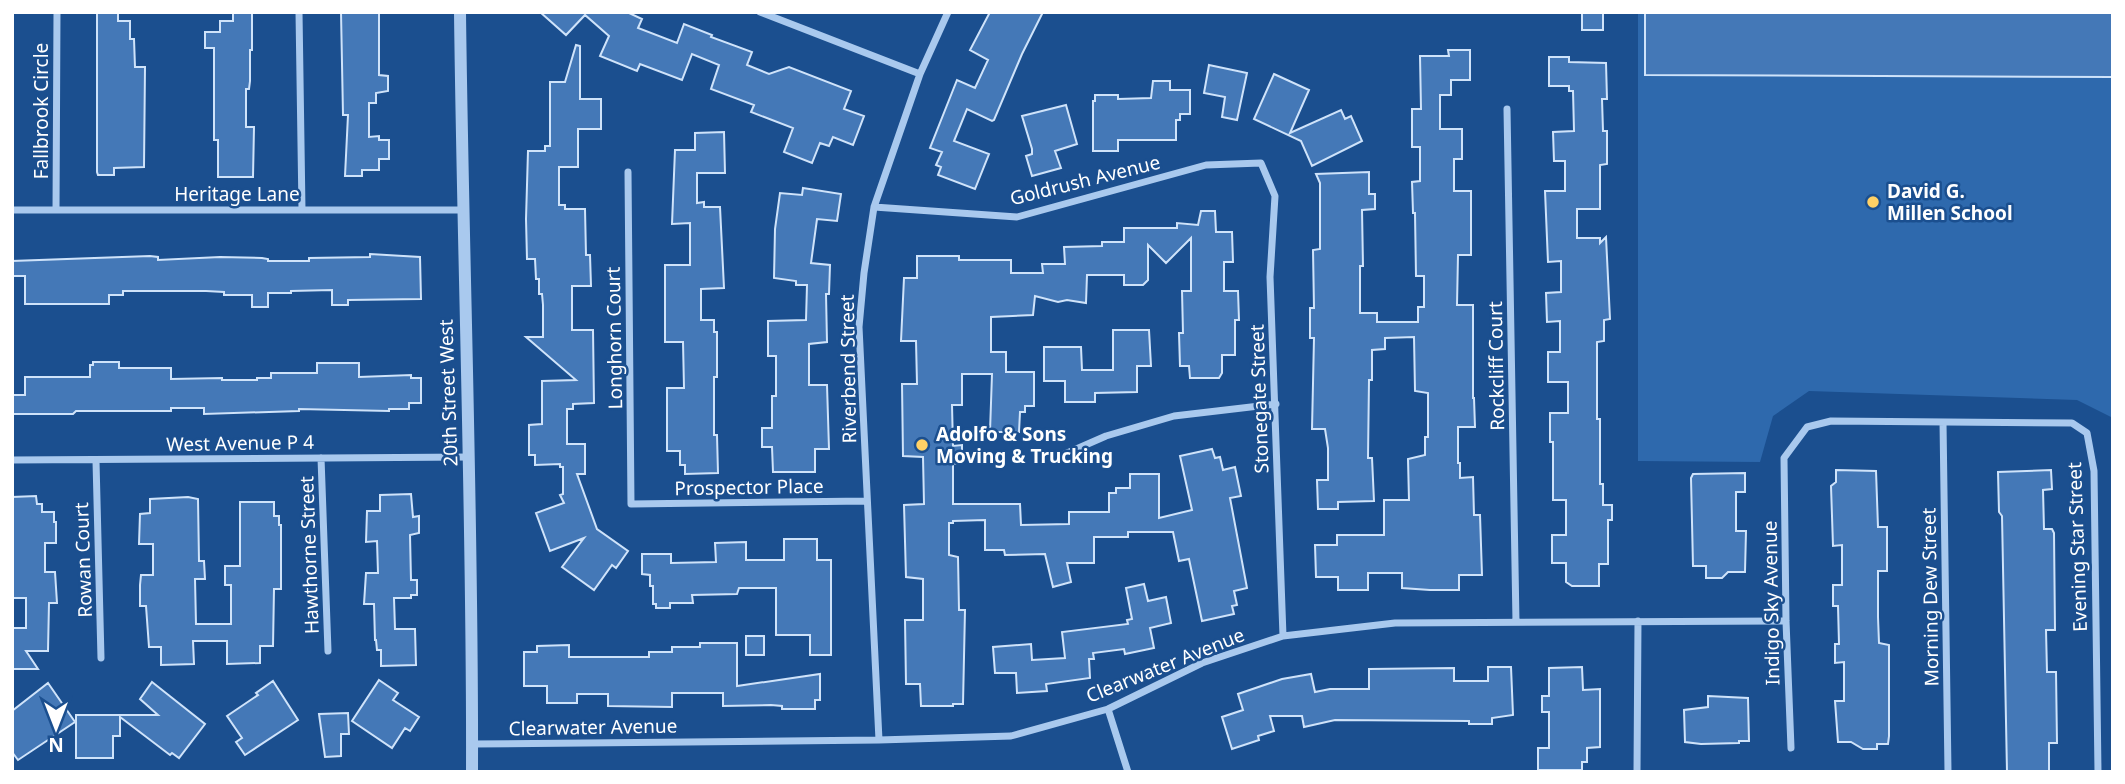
<svg xmlns="http://www.w3.org/2000/svg" width="2125" height="784" font-family="'Noto Sans',sans-serif">
  <rect width="100%" height="100%" fill="#1b4f8f"/>
  <!-- green -->
  <path fill="#2e69ad" d="M1638 12H2113V418L2077 400 1809 391 1773 416 1760 462 1638 461Z"/>
  <!-- building -->
  <path fill="#4478b7" stroke="#cfe3fa" stroke-width="2" d="M97 12H118V21H130V39H134L135 67H145L144 167 114 168V175H98L97 172Z
    M233 12H252V50H250V81L249 89H246V127H254L253 177H218V140H214V48H205V32H220V21H233Z
    M341 12H379V75L388 76V91L376 93V103H369V137L379 136V140H389V159H379V170H362V176H345L348 115H343Z
    M540 12H627L642 19 638 28 677 43 684 24 712 35 711 37 752 52 747 65 769 74 789 67 851 91 844 109 864 116 853 145 833 137 829 146 820 143 812 163 784 152 793 128 751 112 754 105 711 89 719 65 692 54 682 80 640 64 637 71 600 56 609 36 585 15 566 35Z
    M990 12H1043L1022 54 994 120 992 121 967 109 954 141 989 154 975 189 938 175 941 167 936 165 942 152 930 148 957 80 975 88 988 60 970 50Z
    M1582 12H1603V30H1582Z
    M1645 12H2113V77L1645 75Z
    M576 45 580 46V99H601V129H578V167H559V205H565V209H585L586 255H590L591 286H572V330H593L594 403 573 404V409H567V444H585V474H577L597 529 628 551 616 568 612 565 594 590 562 567 584 538 550 551 536 513 564 503 560 495 563 494V467H560V464L535 465V455H529V425L542 424V381L576 380 526 337H543V305L542 294H539V279H536L535 259H527L526 219 528 151H545V146H550V82H565Z
    M1448 50H1470V80H1451V95H1440V129H1462V159H1454V191H1471V255H1458L1457 305H1473V398H1474L1475 427H1458V463H1460V478L1473 477 1474 515H1480L1482 575H1459V590H1430L1402 588V573H1368V590H1338V577H1316L1315 545H1337V535H1384V500H1409L1408 459 1425 455V437H1428V393L1415 391 1414 337 1385 338V349L1372 350V380H1369L1368 458H1372L1374 501 1338 502V509H1318L1317 480H1328V448L1325 429H1312L1314 338H1310V308H1314L1313 250 1320 249V183L1316 174 1369 172V194H1375V209L1362 210 1363 266H1360V313H1377V322H1418V307H1424V276H1416L1415 213H1413L1412 182 1420 181V147H1412V109H1421L1420 56H1449Z
    M1549 57H1569V62L1606 63 1607 99H1602L1603 131H1607V164L1600 165V209H1577V238H1600V243L1606 237 1610 319 1604 320V341L1597 342V419H1600V484H1603V505H1612V520H1608V564H1599V586H1572L1566 582V563H1552V535H1566V500H1553V442H1550V413H1568V382H1548V352H1560V321L1547 322 1546 293 1561 292V261L1548 262 1545 191H1565V161H1554L1553 132 1574 131 1573 91H1569V86H1549Z
    M1209 65 1247 73 1237 120 1222 117 1225 97 1204 93Z
    M1274 74 1309 90 1290 133 1341 110 1345 119 1351 116 1362 141 1312 166 1301 141 1254 119Z
    M1153 81H1170V90H1190V114H1180V120H1176V140H1118V151H1093V101H1095V95H1118V99L1151 98Z
    M1066 105 1077 144 1055 151 1061 168 1032 176 1026 156 1032 154V149L1022 116Z
    M724 132 725 173H697V203L704 202V207H720L724 288 701 289V320H714V332H717V377H714V435H717L718 473 685 474V465H680V451H667V388H684L683 342H665V265H690V223L672 224 675 150H695V133Z
    M803 188 841 194 837 221 817 219 811 263 830 265 829 294H826L827 342 809 344V385H827L829 449H815V472H773L772 447H762V428H772V396H776V356H768V321L806 320 807 285H796V281L774 278 775 229 780 193 802 195Z
    M1201 211H1215L1216 232H1232L1233 262H1224V291H1238L1239 320H1235V355H1222V373L1219 378H1190L1189 366H1180L1179 333H1183L1182 291H1191V238L1166 263 1148 245V280L1143 285H1124V275H1087L1086 303 1067 300 1058 302 1035 296 1033 315 991 317V352H1006V372H1034V406H1025V412H1020L1019 432H990L992 374H962V405H952L953 446 962 445V462L953 464V504H1020L1021 525 1069 524V512H1109V493H1116V488H1130V474H1159V518L1192 510 1180 456 1212 449 1215 458 1220 457 1223 470 1235 467 1241 496 1230 498 1247 588 1234 591 1237 605 1232 606 1234 614 1202 621 1189 559 1179 561 1173 532H1128V537H1094V563H1067L1071 582 1053 587 1045 554 1005 555 1004 550H985V520L953 521V523H949V555L958 557 959 610H965L963 704H953V706H921L920 684H906L905 620H923V579L906 577 904 505 924 504 923 457 903 456 902 384H917L916 341H901L904 278H917V256H959V260H1011V273H1043L1042 264H1065L1064 247 1102 246V242H1124V228H1177V223L1198 225Z
    M370 254 420 257 421 299 348 300V305H332V290L291 291V293H268V307H252V295H224V292L206 291H123V295H109V304H25V276H12V261L150 256 158 257V260L220 257 262 258 268 259V261H309V258L370 257Z
    M1113 330H1149L1151 366H1137V392L1095 393V402H1065V381H1044V347H1081L1082 370H1113Z
    M93 362H119V368H171V379L222 378V380H257V378H271V373H317V363H359V377L411 375V378H421V403H409V409H389V411L299 409V411L204 414V408H171V411H76L73 414H12V395H25V377H90V365H93Z
    M1836 470 1876 471 1878 527H1887V571H1878V617L1879 643 1889 645V736L1888 744H1877V749H1863L1851 742H1838L1835 701H1844V662L1835 663V644H1839L1838 606H1833V585H1842V545L1833 546 1831 486 1836 482Z
    M2051 470 2052 489 2043 490 2044 529H2052L2054 533 2055 630H2046L2047 672H2056L2057 743H2049V772H2007L2002 516 1999 512 1998 472Z
    M1745 473V492H1736V531H1746L1745 572H1728L1722 578H1706V566H1693L1691 478 1693 474Z
    M411 494 413 517 419 516V533L410 535 411 580H417V595H411V598H394L395 629H415L416 665 381 666V650H377L376 640H375L374 604H364L366 573H378L377 541 366 542 367 511H380V495Z
    M36 496 37 504H42V512H54V522H56V543H45V572H55L57 603H49L48 651H26L38 669H12V628H26V598H12V497Z
    M188 497 198 499 199 561H204L205 579H195L196 624H231V585H225V566H240V502H274V516H279V525H281V589H274L273 646H260V663L227 664V641H193L194 664 161 665V647H149L146 606H140V585L141 575H153V544H139L140 514 150 513V499Z
    M784 539H817V560H831V655H810V635H776V588H739L737 594 692 595 693 603H670V608H656V604H653V586H650V575L642 574V554H671V563L716 562 715 543 746 542V560H784Z
    M1144 584 1148 601 1166 597 1171 623 1150 628 1154 648 1125 654 1124 649 1093 653 1094 659H1089L1090 678 1046 684 1047 691 1017 693 1016 673H995L993 647 1031 644 1032 660 1065 658 1062 632 1128 624 1127 620 1132 619 1126 588Z
    M746 636H764V655H746Z
    M700 643H737V686L820 674V700H815V709H782V706L771 705 723 706V693H672V707L608 706V694H577V703H547V686H524V652H537V646L569 645V657H649V652H672V647H700Z
    M1488 667H1511L1513 715 1492 718V724H1469V721L1335 720 1304 727 1302 716H1270L1274 731 1258 736 1259 740 1232 749 1222 717 1243 710 1238 694 1282 679 1311 674 1315 692 1330 689H1369V669L1454 668V681H1488Z
    M1582 667 1583 690 1600 689V747L1587 748V762H1582V770H1538V748H1549V712H1542V696H1549V668Z
    M379 680 398 693 393 700 419 717 410 731 405 728 392 748 352 721Z
    M273 681 298 720 245 755 236 742 242 738 227 716 258 695 256 693Z
    M152 682 205 724 179 758 172 753 170 755 120 717V736H113V758H76V715H158L140 699Z
    M48 683 75 722 18 760 12 752V711Z
    M1708 696 1748 698 1749 741H1739V743L1701 744 1685 742 1684 710 1708 707Z
    M348 713 349 734H341V756L325 757 319 714Z"/>
  <g fill="none" stroke-linecap="round" stroke-linejoin="round">
    <!-- minor -->
    <path stroke="#a9c9ee" stroke-width="7" d="M299 12 302 210
      M760 12 920 74
      M1507 109 1516 622
      M628 172 631 504 867 501
      M874 207 1017 217 1206 165 1261 163 1275 196 1270 277 1283 636
      M12 210H462
      M56 210 57 12
      M1943 422 1948 772
      M1058 457 1106 436 1174 416 1276 404
      M321 458 328 651
      M12 460 469 457
      M96 461 101 658
      M1108 709 1128 772
      M879 740 859 327 864 273 874 207 920 74 948 12
      M472 744 879 740 1011 736 1108 709 1202 663 1283 636 1395 623 1786 621
      M1791 748 1786 621 1784 458 1807 427 1831 421 2072 423 2087 433 2094 471 2098 772
      M1637 772 1638 621"/>
    <!-- tertiary -->
    <path stroke="#a9c9ee" stroke-width="12" d="M460 12C463 265 473 519 472 772"/>
  </g>
  <!-- markers -->
  <g fill="#ffd166" stroke="#1b4f8f" stroke-width="2.5">
    <circle cx="1873" cy="202" r="7"/>
    <circle cx="922" cy="445" r="7"/>
  </g>
  <g text-anchor="middle" stroke-width="5" stroke-linejoin="round" paint-order="stroke">
    <!-- street labels -->
    <g font-size="19" fill="#fff" stroke="#1b4f8f">
      <text transform="translate(41 111) rotate(-90)" y="7">Fallbrook Circle</text>
      <text transform="translate(1085 180) rotate(-14)" y="7">Goldrush Avenue</text>
      <text x="237" y="201">Heritage Lane</text>
      <text transform="translate(614 338) rotate(-91)" y="7">Longhorn Court</text>
      <text transform="translate(1496 366) rotate(-91)" y="7">Rockcliff Court</text>
      <text transform="translate(848 369) rotate(-91)" y="7">Riverbend Street</text>
      <text transform="translate(448 393) rotate(-92)" y="7">20th Street West</text>
      <text transform="translate(1259 399) rotate(-92)" y="7">Stonegate Street</text>
      <text transform="translate(240 443) rotate(-1)" y="7">West Avenue P 4</text>
      <text transform="translate(749 487) rotate(-1)" y="7">Prospector Place</text>
      <text transform="translate(2077 547) rotate(-92)" y="7">Evening Star Street</text>
      <text transform="translate(309 555) rotate(-92)" y="7">Hawthorne Street</text>
      <text transform="translate(83 560) rotate(-92)" y="7">Rowan Court</text>
      <text transform="translate(1930 597) rotate(-91)" y="7">Morning Dew Street</text>
      <text transform="translate(1771 603) rotate(-91)" y="7">Indigo Sky Avenue</text>
      <text transform="translate(1165 665) rotate(-22)" y="7">Clearwater Avenue</text>
      <text transform="translate(593 727) rotate(-1)" y="7">Clearwater Avenue</text>
    </g>
    <!-- poi labels -->
    <g font-size="19" font-weight="bold" fill="#fff" stroke="#1b4f8f" text-anchor="start">
      <text x="1887" y="198">David G.<tspan x="1887" dy="22">Millen School</tspan></text>
      <text x="936" y="441">Adolfo &amp; Sons<tspan x="936" dy="22">Moving &amp; Trucking</tspan></text>
    </g>
  </g>
  <!-- border -->
  <rect width="2125" height="784" fill="none" stroke="#ffffff" stroke-width="28"/>
  <!-- north arrow -->
  <g transform="translate(56 728) rotate(180)" stroke="#1b4f8f" stroke-width="5" paint-order="stroke">
  <path d="M0-5L12 26L0 18L-12 26Z" fill="#ffffff"/>
  <text y="-10" font-size="19" font-weight="bold" text-anchor="middle" fill="#ffffff">N</text>
  </g>
</svg>
